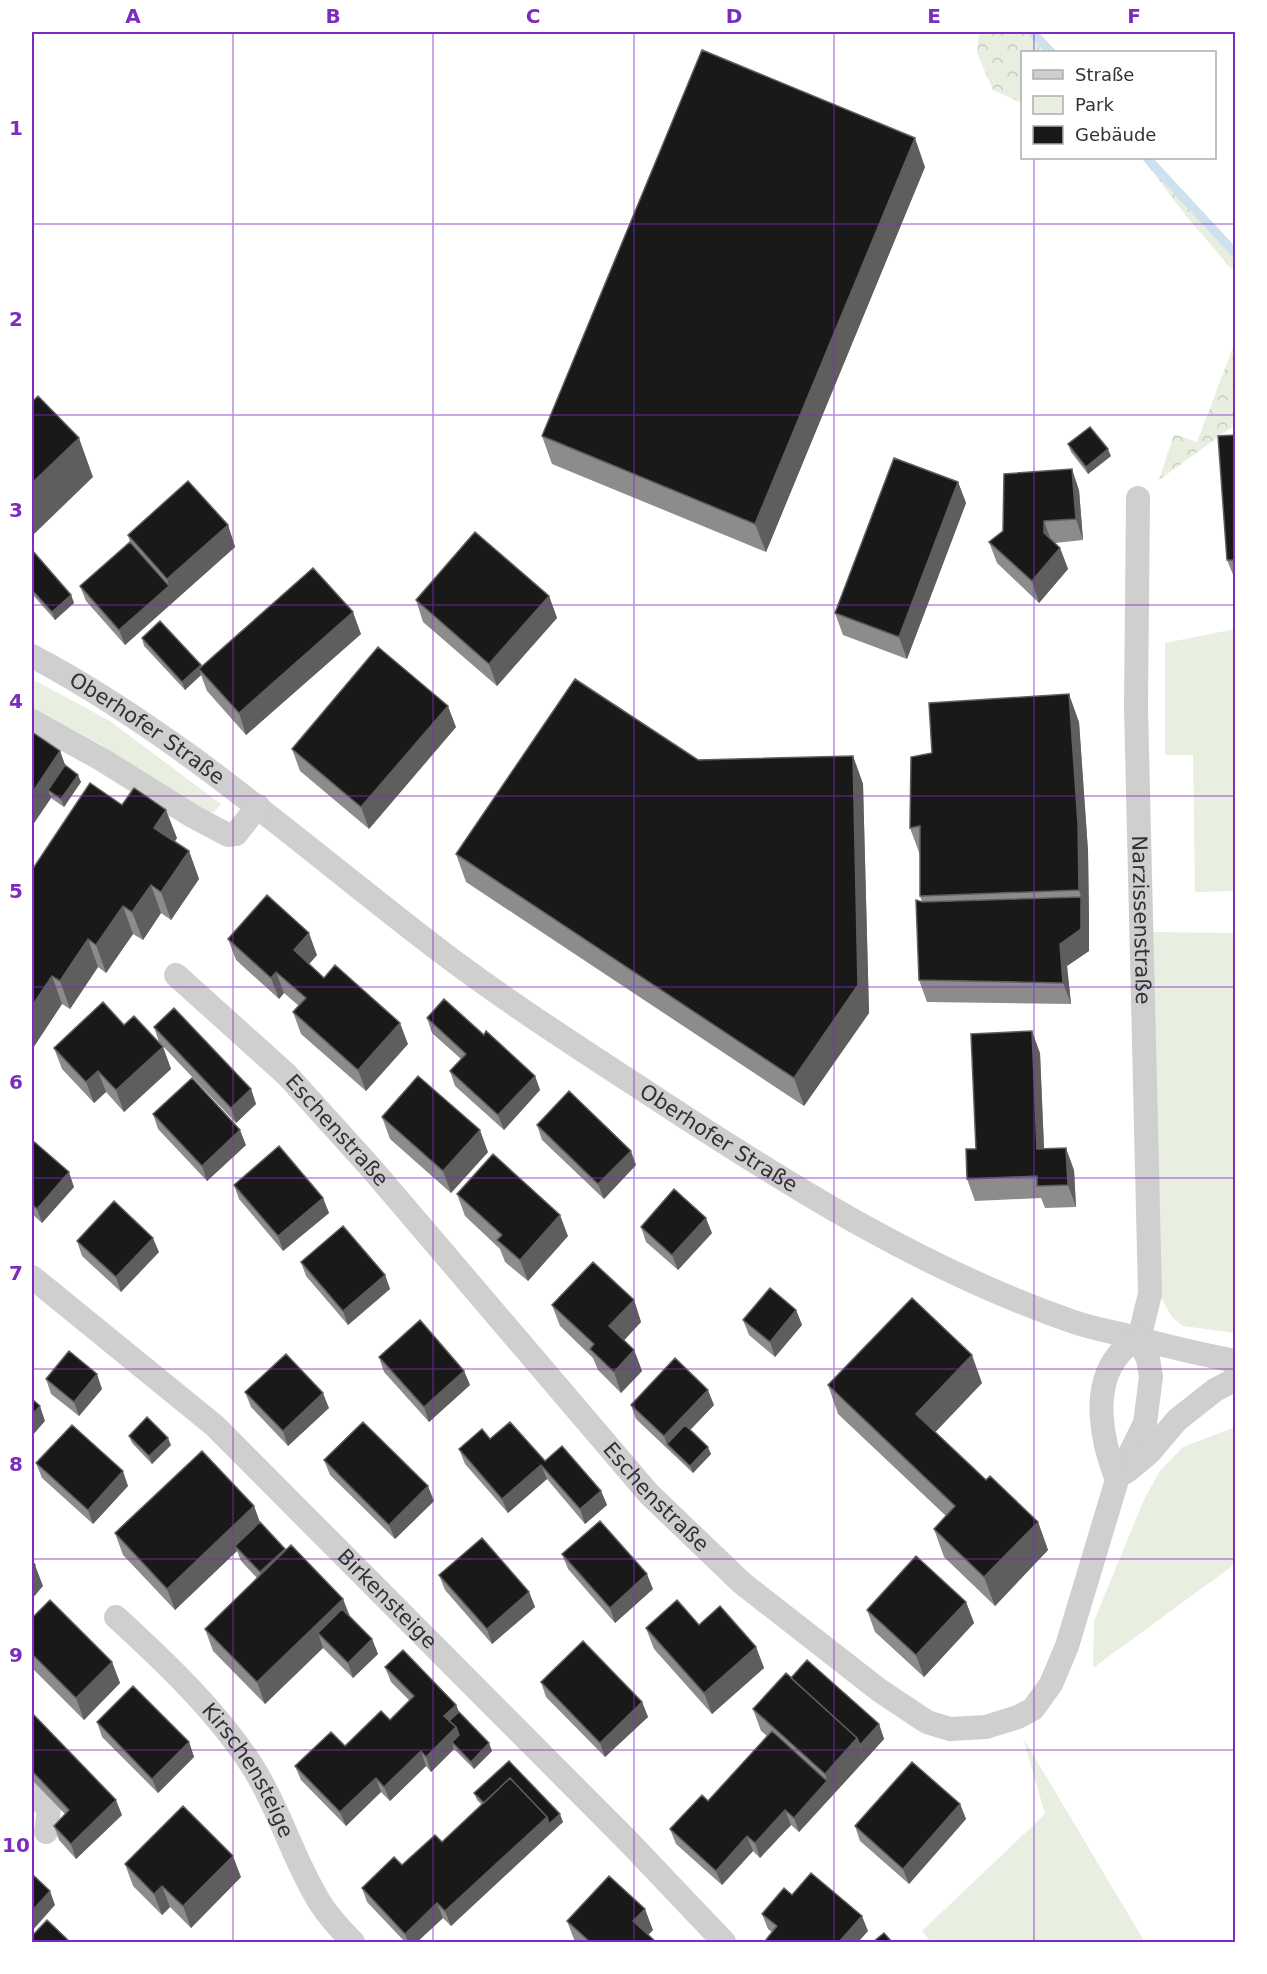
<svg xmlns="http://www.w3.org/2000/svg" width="1267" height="1974" font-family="'DejaVu Sans',sans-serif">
  <defs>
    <pattern id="forest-crowns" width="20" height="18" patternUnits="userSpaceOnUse" patternTransform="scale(1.5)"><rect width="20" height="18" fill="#e8efe0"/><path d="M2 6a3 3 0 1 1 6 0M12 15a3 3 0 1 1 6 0" fill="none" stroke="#c7cdc1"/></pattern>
  </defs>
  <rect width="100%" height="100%" fill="#fff"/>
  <!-- green -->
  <path fill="#e8efe0" d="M1235 629V891L1195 892 1193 755H1165V643Z
    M32 679 110 721 221 804 214 812H201L102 745 32 708Z
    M1151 932 1235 933V1333L1183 1326 1172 1317 1159 1294Z
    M1235 1427V1564L1093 1668 1094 1621 1143 1502 1159 1472 1183 1447Z
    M1023 1738 1145 1942H931L922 1931 1045 1814Z"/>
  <!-- forest -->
  <path fill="url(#forest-crowns)" d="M979 32H1035L1055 52H1022V103L993 90 977 53Z
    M1142 158H1152L1235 248V273L1187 217Z
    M1235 342V425L1159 480 1174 434 1197 442Z"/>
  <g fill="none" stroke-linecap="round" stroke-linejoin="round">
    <!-- stream -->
    <path stroke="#cde2ee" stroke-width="9" d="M1032 32 1051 52
      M1147 158 1236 254"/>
    <!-- street -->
    <g stroke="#cfcfcf" stroke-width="24">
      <path id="s1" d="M1138 498 1136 707 1150 1294 1139 1339"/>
      <path id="s2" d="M32 656C183 736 308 851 444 954 513 1006 587 1053 660 1101 790 1186 924 1270 1071 1321 1088 1327 1107 1331 1125 1335 1162 1345 1198 1354 1236 1361"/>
      <path d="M32 721 101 759 194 817 228 835 236 834 258 806"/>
      <path id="s3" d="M176 975 287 1075 372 1169 649 1494 742 1583 879 1690 927 1722 950 1729 986 1727 1018 1717 1033 1709 1051 1684 1067 1646 1117 1480 1145 1423 1151 1377 1148 1359 1139 1339"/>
      <path id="s4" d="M32 1277 215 1426 628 1841 724 1942"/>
      <path d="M1126 1472 1149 1453 1177 1420 1215 1390 1236 1379"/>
      <path d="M1117 1480C1102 1442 1090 1387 1120 1353 1124 1347 1133 1343 1139 1339"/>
      <path id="s5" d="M116 1617C164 1661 219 1713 254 1769 279 1809 292 1855 316 1896 325 1913 339 1928 353 1942"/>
      <path d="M32 1793 49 1809 46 1832"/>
    </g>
  </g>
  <!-- wall -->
  <path fill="#8c8c8c" d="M925 167 766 552 552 464 542 436Z
    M1236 435V582L1227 560Z
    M1068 444 1111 456 1088 474 1071 452Z
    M958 482 966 503 907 659 843 635 835 613Z
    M1079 490 1083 540 1055 543 1060 548 1068 569 1039 603 997 563 989 542Z
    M228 525 235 547 125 645 86 601 80 586 130 542 128 535Z
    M32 550 71 595 74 603 55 620 32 594Z
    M549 596 557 618 497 686 423 622 416 600Z
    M361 634 246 735 207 691 201 675 185 690 144 646 142 638 201 667Z
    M1079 722 1088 851 1089 919V951L1067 966 1071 1004 927 1002 919 980 922 902 920 896V855L910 828 932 753Z
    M456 727 369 829 300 771 292 749Z
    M60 751 65 765 81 782 64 807 51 798 32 826Z
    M853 756 863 784 869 1013 804 1106 466 882 456 854 698 760Z
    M122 805 177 838 175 841 189 851 199 879 171 920 161 913 143 940 133 934 106 973 98 967 70 1009 62 1004 33 1048 32 1047V870Z
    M228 939 317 955 309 964 324 978 408 1044 366 1091 301 1034 293 1012 299 1006 284 993 279 999 236 960Z
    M427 1018 484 1035 535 1076 540 1090 504 1130 455 1086 450 1071 461 1059 432 1033Z
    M124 1025 163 1047 171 1069 124 1112 106 1092 94 1103 62 1069 54 1048Z
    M154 1027 251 1089 256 1104 236 1123 159 1042Z
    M1040 1053 1044 1149 1074 1170 1076 1207 1045 1208 1041 1198 975 1201 967 1179 976 1149Z
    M153 1114 246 1145 207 1181 158 1129Z
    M382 1117 488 1152 451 1193 390 1139Z
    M537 1125 636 1165 604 1199 542 1140Z
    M32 1140 74 1187 42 1223 32 1214Z
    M234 1185 323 1198 329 1213 283 1251 239 1199Z
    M457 1194 568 1236 528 1281 505 1262 500 1249 465 1216Z
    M641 1227 712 1233 678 1270 646 1242Z
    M77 1241 159 1252 121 1292 82 1256Z
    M301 1262 385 1275 390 1289 348 1325 306 1276Z
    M634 1300 641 1322 624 1340 634 1350 642 1371 621 1393 598 1370 593 1358 560 1326 552 1305Z
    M796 1310 802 1325 775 1357 749 1335 743 1320Z
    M379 1357 464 1371 470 1385 429 1422 384 1372Z
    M46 1379 102 1389 79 1416 51 1394Z
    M982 1383 935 1432 986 1480 1038 1522 1048 1550 995 1606 944 1557 934 1529 946 1516 838 1414 828 1385Z
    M245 1392 329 1408 288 1446 251 1407Z
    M631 1405H714L690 1430 711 1454 693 1473 636 1419Z
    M129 1436 171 1445 152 1464 132 1443Z
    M490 1439 545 1461 601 1491 607 1505 585 1524 547 1479 508 1513 465 1464 459 1449Z
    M324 1460 434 1501 395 1539 330 1475Z
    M36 1463 128 1486 93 1524 42 1478Z
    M254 1506 260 1523 285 1551 343 1599 350 1616 372 1639 378 1654 353 1678 323 1648 265 1704 213 1651 205 1629 257 1578 241 1561 237 1551 175 1610 123 1555 115 1533Z
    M562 1554 653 1589 615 1623 568 1569Z
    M439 1575 529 1592 535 1607 492 1644 445 1590Z
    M966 1602 974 1623 924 1677 875 1632 867 1610Z
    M32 1618 112 1662 120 1683 84 1720 32 1668Z
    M699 1625 756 1647 764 1668 712 1714 654 1649 646 1628Z
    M385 1667 456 1705 459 1712 492 1751 474 1769 454 1749 431 1772 426 1766 390 1801 381 1792 346 1826 301 1780 295 1766 345 1746 390 1720 410 1701 391 1682Z
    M791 1678 879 1724 884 1739 799 1832 791 1825 760 1858 753 1851 722 1885 676 1844 670 1829 708 1801 767 1736 761 1731 753 1709Z
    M541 1682 642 1702 648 1717 605 1757 546 1697Z
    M32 1713 122 1815 76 1859 59 1840 54 1826 65 1814 32 1780Z
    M97 1722 189 1742 194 1757 158 1793 102 1737Z
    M474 1793 563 1822 451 1926 443 1918 417 1942H405L367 1902 362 1888 442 1842 482 1805 477 1800Z
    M960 1804 966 1819 909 1884 860 1841 855 1826Z
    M125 1864 241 1877 191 1928 170 1907 162 1915 133 1886Z
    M792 1895 868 1931 858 1942H766L765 1941 772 1932 768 1929 762 1914Z
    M567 1921 653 1930 648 1935 656 1942H575Z"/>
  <!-- shaded-wall -->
  <path fill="#5e5e5e" d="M915 138 925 167 766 552 755 524Z
    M79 438 93 477 32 536V483Z
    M1108 449 1111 456 1088 474 1086 467Z
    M1072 469 1079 490 1083 540 1076 519Z
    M958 482 966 503 907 659 899 637Z
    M1044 521 1052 543 1044 533Z
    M228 525 235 547 125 645 119 630 169 586 167 579Z
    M1060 548 1068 569 1039 603 1032 581Z
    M71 595 74 603 55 620 52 612Z
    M549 596 557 618 497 686 489 664Z
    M353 612 361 634 246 735 239 713Z
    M201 665 204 673 199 669 201 675 185 690 182 682Z
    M1069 694 1079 722 1088 851 1089 919V951L1067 966 1071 1004 1063 983 1060 944 1081 897 1079 890Z
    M448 706 456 727 369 829 361 807Z
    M60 751 68 773 48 790 51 798 32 826V793Z
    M853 756 863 784 869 1013 804 1106 794 1078Z
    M78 775 81 782 64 807 61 799Z
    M166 810 177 838 165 856 154 828Z
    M189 851 199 879 171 920 161 892Z
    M151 885 161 913 143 940 132 912Z
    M123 906 133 934 106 973 96 945Z
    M309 933 317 955 302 972 294 950Z
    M88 939 98 967 70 1009 60 981Z
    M276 972 284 993 279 999 271 978Z
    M52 976 62 1004 33 1048 32 1044V1006Z
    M400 1023 408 1044 366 1091 358 1070Z
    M1032 1031 1040 1053 1045 1171 1037 1149Z
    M163 1047 171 1069 124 1112 116 1090Z
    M98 1071 106 1092 94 1103 86 1082Z
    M535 1076 540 1090 504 1130 498 1115Z
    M251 1089 256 1104 236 1123 231 1108Z
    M240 1130 246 1145 207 1181 202 1166Z
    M480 1130 488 1152 451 1193 443 1171Z
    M1066 1148 1074 1170 1076 1207 1068 1185Z
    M631 1151 636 1165 604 1199 598 1184Z
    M69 1172 74 1187 42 1223 37 1209Z
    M323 1198 329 1213 283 1251 278 1236Z
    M560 1215 568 1236 528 1281 520 1260Z
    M706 1218 712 1233 678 1270 672 1255Z
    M153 1238 159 1252 121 1292 116 1277Z
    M385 1275 390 1289 348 1325 343 1311Z
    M634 1300 641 1322 617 1348 609 1326Z
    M796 1310 802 1325 775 1357 770 1342Z
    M634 1350 642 1371 621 1393 614 1372Z
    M972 1355 982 1383 926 1442 916 1414Z
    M464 1371 470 1385 429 1422 424 1407Z
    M97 1374 102 1389 79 1416 74 1402Z
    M708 1390 714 1405 672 1449 667 1444 664 1436Z
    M323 1393 329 1408 288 1446 283 1431Z
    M40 1406 45 1421 32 1436V1415Z
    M168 1438 171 1445 152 1464 149 1456Z
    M708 1447 711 1454 693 1473 690 1466Z
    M541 1465 547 1479 508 1513 502 1499Z
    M123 1471 128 1486 93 1524 88 1510Z
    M428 1486 434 1501 395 1539 389 1525Z
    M601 1491 607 1505 585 1524 580 1509Z
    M254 1506 262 1528 235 1546 237 1551 175 1610 167 1589Z
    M1038 1522 1048 1550 995 1606 984 1577Z
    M285 1549 290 1564 265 1587 260 1572Z
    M35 1565 43 1586 32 1599V1569Z
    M647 1574 653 1589 615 1623 610 1608Z
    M529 1592 535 1607 492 1644 487 1629Z
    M343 1599 351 1621 318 1633 323 1648 265 1704 257 1682Z
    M966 1602 974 1623 924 1677 916 1655Z
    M372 1639 378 1654 353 1678 348 1663Z
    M756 1647 764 1668 712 1714 704 1693Z
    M112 1662 120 1683 84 1720 76 1698Z
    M642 1702 648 1717 605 1757 600 1743Z
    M456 1705 462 1719 452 1728 444 1716Z
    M879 1724 884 1739 865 1760 860 1745Z
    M456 1727 461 1742H452L454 1749 431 1772 426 1757Z
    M857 1738 865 1760 799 1832 794 1818 827 1781 825 1774Z
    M189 1742 194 1757 158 1793 152 1779Z
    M489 1743 492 1751 474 1769 471 1762Z
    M421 1751 426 1766 390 1801 384 1787Z
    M376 1778 381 1792 346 1826 340 1812Z
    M116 1800 122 1815 76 1859 71 1844Z
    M960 1804 966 1819 909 1884 903 1869Z
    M785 1810 791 1825 760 1858 755 1843Z
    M560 1814 563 1822 552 1832 549 1824Z
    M547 1817 552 1832 451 1926 445 1911Z
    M747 1836 753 1851 722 1885 716 1871Z
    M233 1856 241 1877 191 1928 183 1906Z
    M162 1886 170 1907 162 1915 154 1894Z
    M50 1891 55 1905 32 1931V1911Z
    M437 1903 443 1918 417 1942H408L405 1934Z
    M645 1909 653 1930 641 1942 633 1921Z
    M862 1916 868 1931 858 1942H839Z"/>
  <!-- building -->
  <path fill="#191919" stroke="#5e5e5e" stroke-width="1.5" d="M702 50 915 138 755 524 542 436Z
    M38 396 79 438 32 483V402Z
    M1090 427 1108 449 1086 467 1068 444Z
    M1236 435V560H1227L1218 436Z
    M894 458 958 482 899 637 835 613Z
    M1072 469 1076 519 1044 521V533L1060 548 1032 581 989 542 1003 531 1004 474Z
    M188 481 228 525 167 579 128 535Z
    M475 532 549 596 489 664 416 600Z
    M130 542 169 586 119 630 80 586Z
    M32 550 71 595 52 612 32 590Z
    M313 568 353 612 239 713 199 669Z
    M160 621 201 665 182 682 142 638Z
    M378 647 448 706 361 807 292 749Z
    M575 679 698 760 853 756 858 985 794 1078 456 854Z
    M1069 694 1078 823 1079 890 920 896V826L910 828 911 757 932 753 929 703Z
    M32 732 60 751 32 793Z
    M65 765 78 775 61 799 48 790Z
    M90 783 122 805 134 788 166 810 154 828 189 851 161 892 151 885 132 912 123 906 96 945 88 939 60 981 52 976 32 1006V870Z
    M267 895 309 933 294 950 324 978 335 965 400 1023 358 1070 293 1012 306 998 276 972 271 978 228 939Z
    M1081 897V929L1060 944 1063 983 919 980 916 900 922 902Z
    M444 999 484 1035 486 1031 535 1076 498 1115 450 1071 466 1054 427 1018Z
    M103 1002 124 1025 134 1016 163 1047 116 1090 98 1071 86 1082 54 1048Z
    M174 1008 251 1089 231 1108 154 1027Z
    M1032 1031 1037 1149 1066 1148 1068 1185 1037 1186V1176L967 1179 966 1149H976L971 1034Z
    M418 1076 480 1130 443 1171 382 1117Z
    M192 1078 240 1130 202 1166 153 1114Z
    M569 1091 631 1151 598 1184 537 1125Z
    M32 1140 69 1172 37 1209 32 1204Z
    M279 1146 323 1198 278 1236 234 1185Z
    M493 1154 560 1215 520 1260 497 1240 502 1235 457 1194Z
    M674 1189 706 1218 672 1255 641 1227Z
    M114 1201 153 1238 116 1277 77 1241Z
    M343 1226 385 1275 343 1311 301 1262Z
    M593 1262 634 1300 609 1326 634 1350 614 1372 590 1349 594 1344 552 1305Z
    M770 1288 796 1310 770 1342 743 1320Z
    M912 1298 972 1355 916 1414 986 1480 990 1476 1038 1522 984 1577 934 1529 955 1506 828 1385Z
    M420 1320 464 1371 424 1407 379 1357Z
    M69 1351 97 1374 74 1402 46 1379Z
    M286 1354 323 1393 283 1431 245 1392Z
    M675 1358 708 1390 664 1436 631 1405Z
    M32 1399 40 1406 32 1415Z
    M147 1417 168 1438 149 1456 129 1436Z
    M363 1422 428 1486 389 1525 324 1460Z
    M510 1422 545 1461 562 1446 601 1491 580 1509 541 1465 502 1499 459 1449 482 1429 490 1439Z
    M72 1425 123 1471 88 1510 36 1463Z
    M685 1425 708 1447 690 1466 667 1444Z
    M202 1451 254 1506 167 1589 115 1533Z
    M600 1521 647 1574 610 1608 562 1554Z
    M260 1522 285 1549 260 1572 235 1546Z
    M482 1538 529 1592 487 1629 439 1575Z
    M291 1545 343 1599 257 1682 205 1629Z
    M916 1556 966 1602 916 1655 867 1610Z
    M32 1561 35 1565 32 1569Z
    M50 1600 112 1662 76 1698 32 1654V1618Z
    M677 1600 699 1625 720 1606 756 1647 704 1693 646 1628Z
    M342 1609 372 1639 348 1663 318 1633Z
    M583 1641 642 1702 600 1743 541 1682Z
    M403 1650 456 1705 444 1716 456 1727 426 1757 421 1751 384 1787 376 1778 340 1812 295 1766 331 1732 345 1746 381 1711 390 1720 414 1696 385 1667Z
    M807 1660 879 1724 860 1745 857 1738 791 1678Z
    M786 1673 857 1738 825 1774 753 1709Z
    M133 1686 189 1742 152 1779 97 1722Z
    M459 1712 489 1743 471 1762 452 1742 459 1735 456 1727 449 1721Z
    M32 1713 116 1800 71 1844 54 1826 69 1810 32 1771Z
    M772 1731 827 1781 794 1818 785 1810 755 1843 747 1836 716 1871 670 1829 702 1795 708 1801Z
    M509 1761 560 1814 549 1824 547 1817 510 1778 484 1803 474 1793Z
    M912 1762 960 1804 903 1869 855 1826Z
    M510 1778 547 1817 445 1911 437 1903 405 1934 362 1888 394 1857 402 1865 435 1835 442 1842Z
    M183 1806 233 1856 183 1906 162 1886 154 1894 125 1864Z
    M811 1873 862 1916 839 1942H767L765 1941 777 1926 762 1914 784 1888 792 1895Z
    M32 1874 50 1891 32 1911Z
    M609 1876 645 1909 633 1921 656 1942H590L567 1921Z
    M47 1920 70 1942H32V1936Z
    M884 1933 892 1942H873Z"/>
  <!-- grid -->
  <path fill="none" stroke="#7b2cbf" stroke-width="1.5" stroke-opacity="0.55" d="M233 32V1942M433 32V1942M634 32V1942M834 32V1942M1034 32V52M1034 158V1942M32 224H1236M32 415H1236M32 605H1236M32 796H1236M32 987H1236M32 1178H1236M32 1369H1236M32 1559H1236M32 1750H1236"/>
  <g text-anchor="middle" stroke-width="6" stroke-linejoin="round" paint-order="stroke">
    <!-- street labels -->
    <g font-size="21" fill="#323232" stroke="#fff">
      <text dy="7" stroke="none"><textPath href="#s2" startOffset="136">Oberhofer Straße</textPath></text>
      <text dy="7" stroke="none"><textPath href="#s1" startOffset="422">Narzissenstraße</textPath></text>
      <text dy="7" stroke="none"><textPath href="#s3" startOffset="224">Eschenstraße</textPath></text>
      <text dy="7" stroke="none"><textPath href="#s2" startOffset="840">Oberhofer Straße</textPath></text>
      <text dy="7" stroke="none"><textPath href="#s3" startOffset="710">Eschenstraße</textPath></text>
      <text dy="7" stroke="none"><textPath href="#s4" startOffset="480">Birkensteige</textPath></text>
      <text dy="7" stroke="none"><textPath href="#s5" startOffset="204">Kirschensteige</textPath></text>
    </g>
  </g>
  <!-- border -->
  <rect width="1267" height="1974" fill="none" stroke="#ffffff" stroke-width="66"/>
  <!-- legend -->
  <rect x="1021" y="51" width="195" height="108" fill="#ffffff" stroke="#adadad" stroke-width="1.5"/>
  <rect x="1033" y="70" width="30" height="9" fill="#cfcfcf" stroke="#adadad" stroke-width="1.5"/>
  <text x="1075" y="81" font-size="18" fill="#323232">Straße</text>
  <rect x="1033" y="96" width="30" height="18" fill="#e8efe0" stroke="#adadad" stroke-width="1.5"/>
  <text x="1075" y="111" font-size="18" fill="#323232">Park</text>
  <rect x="1033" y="126" width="30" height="18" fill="#191919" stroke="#adadad" stroke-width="1.5"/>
  <text x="1075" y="141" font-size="18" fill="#323232">Gebäude</text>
  <rect x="33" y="33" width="1201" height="1908" fill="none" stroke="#7b2cbf" stroke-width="2"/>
  <g font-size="20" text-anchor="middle" font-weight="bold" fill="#7b2cbf">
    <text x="133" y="23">A</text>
    <text x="333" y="23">B</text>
    <text x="533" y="23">C</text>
    <text x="734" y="23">D</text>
    <text x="934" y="23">E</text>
    <text x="1134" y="23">F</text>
    <text x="16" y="135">1</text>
    <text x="16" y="326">2</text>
    <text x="16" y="517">3</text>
    <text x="16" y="708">4</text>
    <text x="16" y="898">5</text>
    <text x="16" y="1089">6</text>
    <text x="16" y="1280">7</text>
    <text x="16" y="1471">8</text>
    <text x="16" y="1662">9</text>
    <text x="16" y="1852">10</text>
  </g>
</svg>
